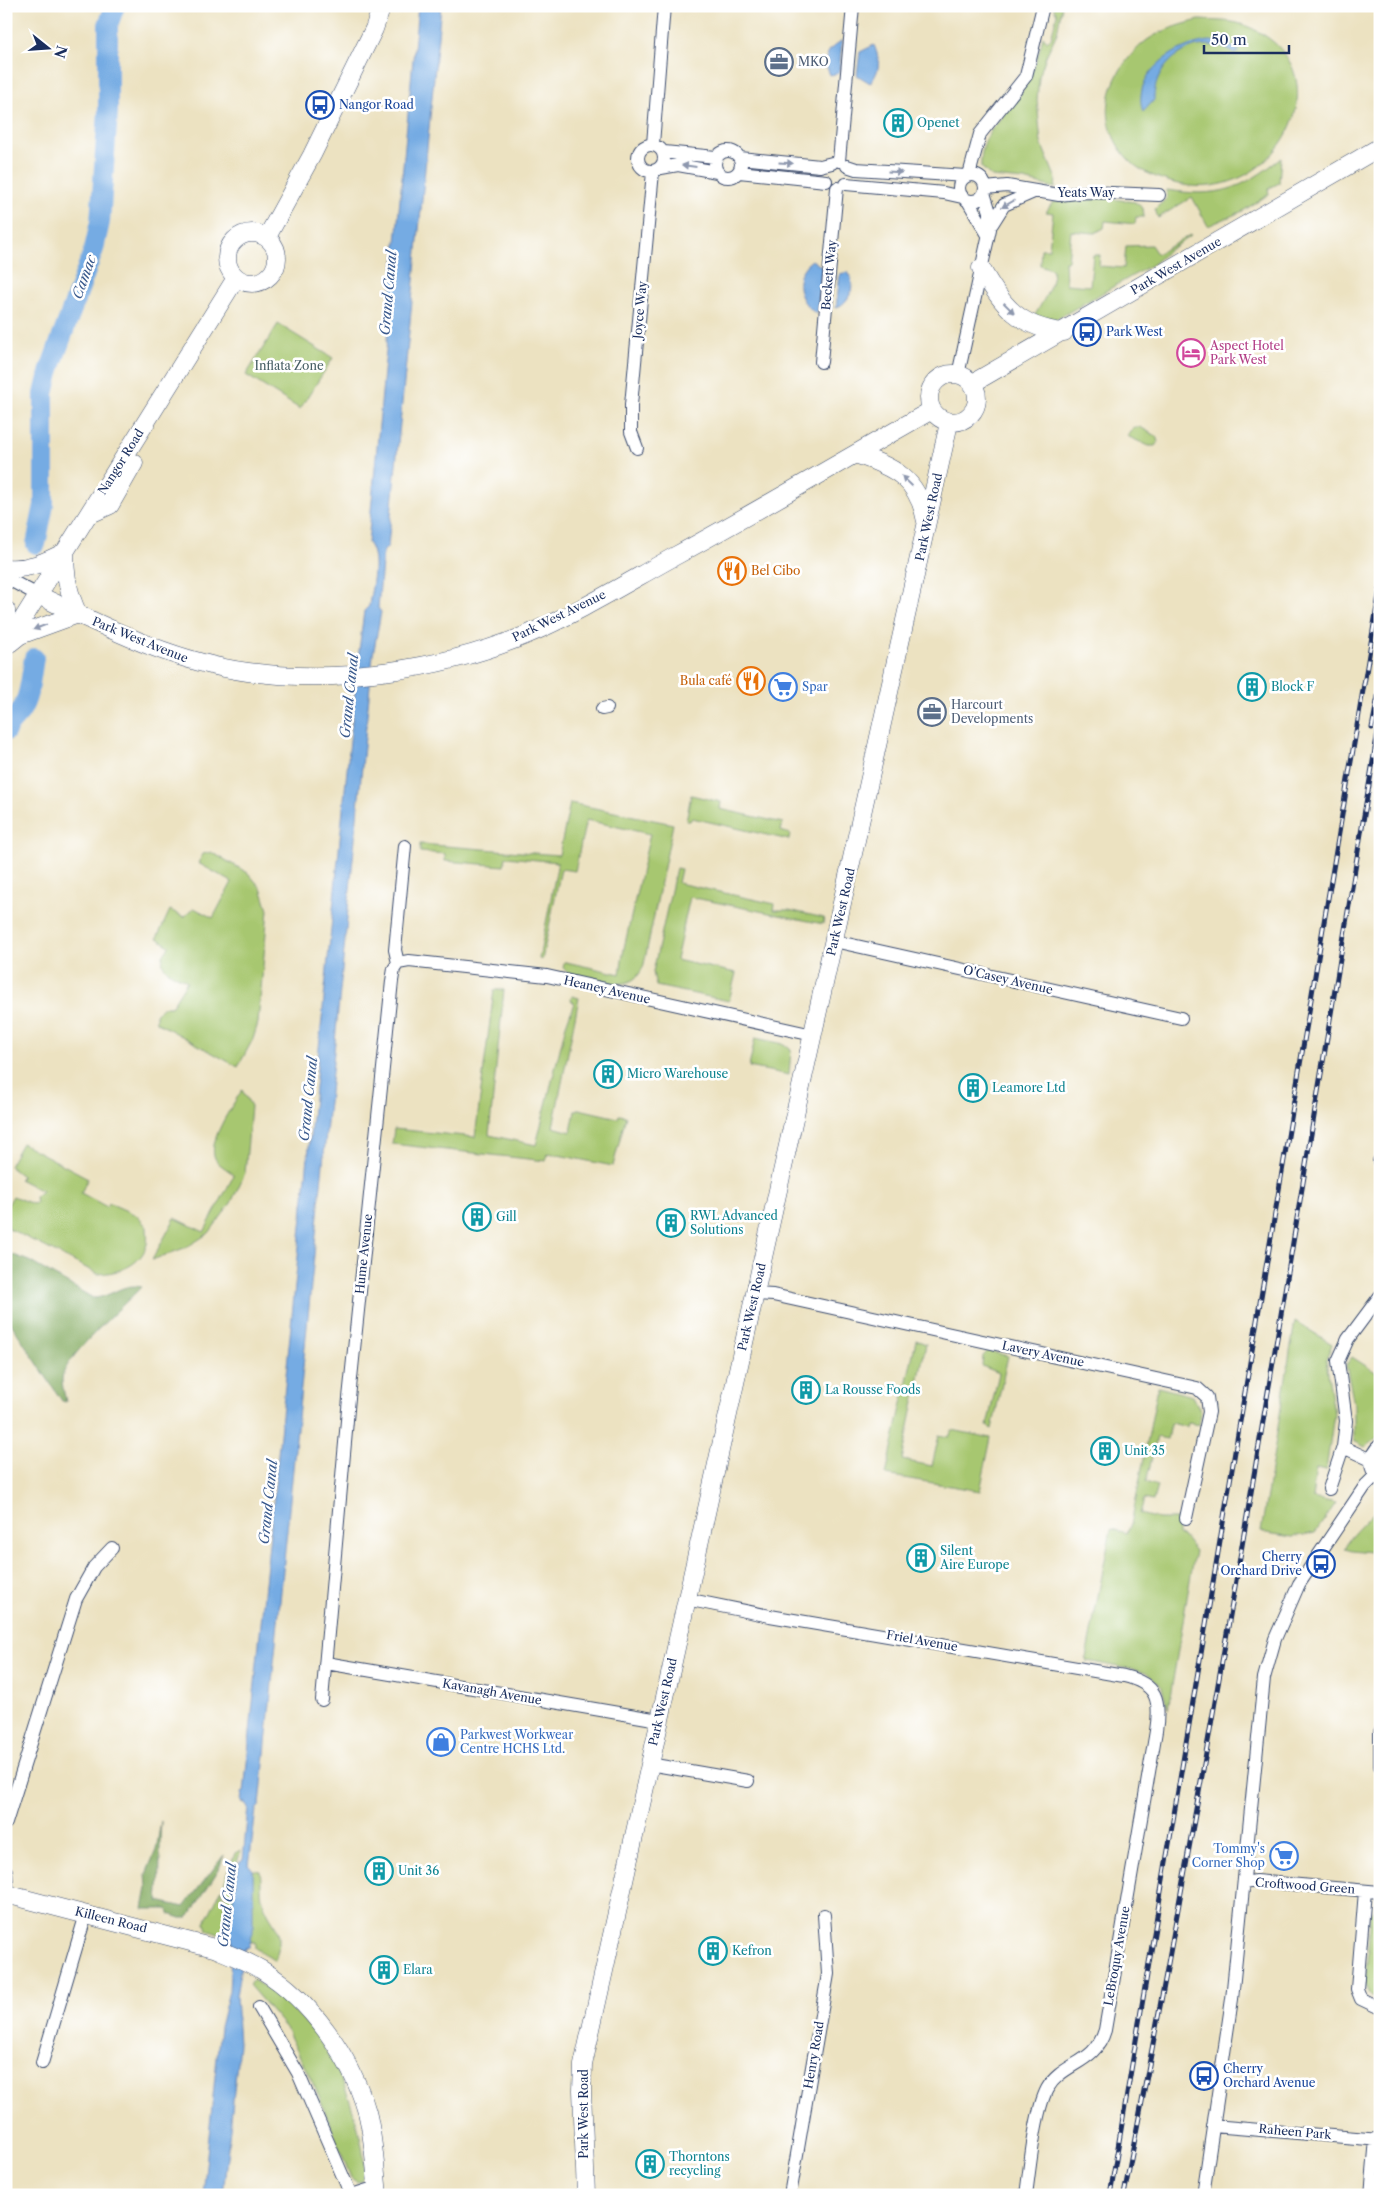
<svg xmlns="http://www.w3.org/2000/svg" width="1386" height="2201" font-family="'Libre Caslon Text',serif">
  <rect width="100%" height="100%" fill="#fff"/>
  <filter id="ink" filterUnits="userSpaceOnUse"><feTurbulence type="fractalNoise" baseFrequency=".02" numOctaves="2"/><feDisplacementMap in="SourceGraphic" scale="10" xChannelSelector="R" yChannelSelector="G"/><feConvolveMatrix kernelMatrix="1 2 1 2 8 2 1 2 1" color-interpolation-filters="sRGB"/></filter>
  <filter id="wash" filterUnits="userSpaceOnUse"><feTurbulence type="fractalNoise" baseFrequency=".0096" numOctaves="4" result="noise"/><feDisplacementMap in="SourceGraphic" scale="20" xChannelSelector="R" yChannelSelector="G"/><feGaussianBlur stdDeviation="1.12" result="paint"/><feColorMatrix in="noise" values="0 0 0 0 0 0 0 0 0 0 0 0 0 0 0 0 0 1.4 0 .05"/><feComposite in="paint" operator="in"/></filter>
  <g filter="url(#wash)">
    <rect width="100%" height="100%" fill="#ece2c1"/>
    <!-- green -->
    <path fill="#a7c76f" stroke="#617b66" d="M1053 6H1062L1057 33 1046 56 1039 77 1037 100 1041 143 1056 179 1055 188 1024 180 992 177 981 167C980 133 1000 122 1018 97 1031 78 1038 58 1043 36L1047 41 1051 38 1057 14Z
      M1199 20C1213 21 1228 20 1241 24 1355 64 1278 211 1174 183 1158 178 1142 173 1130 161 1095 125 1105 78 1141 45 1156 31 1180 25 1199 20Z
      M1281 158 1279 183 1268 189 1269 194 1243 211 1208 226 1192 197 1158 218 1155 209 1167 198V190C1219 198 1241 190 1281 158Z
      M1106 198 1135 202 1143 208 1144 217H1136L1135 224 1105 221 1104 228 1095 233 1071 231 1068 261H1065L1066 284 1090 286 1093 255H1100L1099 266 1124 268 1126 246 1151 245 1157 254 1190 235 1191 236 1169 250 1153 264 1048 324 1032 321C1040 304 1053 290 1053 270L1040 265 1041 249H1049L1053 213 1046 212 1053 202Z
      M278 324 333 358 300 409 246 375Z
      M1134 427H1140L1156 436 1158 442 1155 446H1149L1127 436Z
      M691 795 721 802 720 809 783 823 781 831 790 834 789 840 692 818 690 821H686Z
      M570 803 673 824 644 964C633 999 592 978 567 972L563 968 564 962H566L620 974 624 948 650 834 586 820 575 871 561 869 542 960 539 959 558 862 506 857 504 866 445 861V854L420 852V844L559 855Z
      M211 852 248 873 261 888 268 910 258 1023 253 1039 238 1067 156 1022V1014L162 1007H171L187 981C178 976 159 971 163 957 163 954 168 950 169 946L157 938 170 910 184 917 194 908 213 918 232 882 198 863 203 854Z
      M676 868 681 869 678 883 775 904 774 910H789L824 918 823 924 690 897 676 960 736 973 729 1001 656 986 653 972Z
      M494 990H504L489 1135 536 1145 566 1025 574 1003 571 1000 572 996 579 998 553 1127 571 1132 575 1111 579 1109 618 1118 619 1115 626 1116 613 1166 548 1153 546 1161 392 1144 394 1129 475 1137Z
      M755 1038 784 1044 791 1050 789 1075 749 1067Z
      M242 1090 251 1106 245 1173 231 1203 209 1233 187 1247 152 1260 175 1218 204 1232 234 1175C229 1170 220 1166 216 1160 205 1144 233 1105 242 1090Z
      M22 1143 88 1178 81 1193 107 1207 109 1203 136 1215 147 1227C147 1232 148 1239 147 1244 141 1266 118 1273 98 1274L8 1228 6 1208 13 1196 32 1204 36 1203 35 1197 42 1191 19 1179 22 1176 9 1166Z
      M1295 1321 1332 1344 1326 1360 1334 1414 1326 1471 1316 1469 1312 1498 1336 1503 1315 1533 1292 1537 1261 1532Z
      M916 1340 926 1344 902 1460 932 1466 939 1435 949 1437 952 1430 991 1438 980 1491 886 1475Z
      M988 1351 1008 1356 992 1429 987 1426 999 1373 982 1366 983 1356Z
      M1352 1357 1380 1375V1435L1365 1447 1354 1441V1404L1346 1365Z
      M1158 1387 1193 1396 1201 1412 1199 1425 1188 1423 1187 1427 1171 1423 1167 1439 1157 1437 1146 1482 1157 1486 1153 1501 1144 1499 1140 1514 1158 1519H1178V1535L1183 1536 1195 1551 1168 1709 1162 1687 1146 1672 1087 1661 1086 1658 1111 1529 1127 1533 1131 1524Z
      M1380 1506V1553L1352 1550 1345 1548 1354 1533Z
      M241 1850 237 1863 229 1923 224 1884 235 1853Z
      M253 1870 260 1871C262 1880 260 1889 262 1898 269 1926 287 1924 275 1961L255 1948V1942H251Z
      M222 1888 227 1937 207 1930 205 1922Z
      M1380 1902V2001L1369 1994 1365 1985 1371 1912Z
      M253 1980C312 2013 345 2071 360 2136 362 2148 368 2170 361 2181L357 2182 351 2178 319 2096 286 2028 249 1985Z"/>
    <!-- forest -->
    <path fill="#85ac62" stroke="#506e60" d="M6 1252 29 1261 93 1298C110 1298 123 1282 141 1287 125 1305 61 1359 62 1380 62 1387 65 1395 66 1402L62 1401 6 1316Z
      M161 1821C159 1848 161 1874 158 1901L184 1907 224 1855 219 1869 188 1918H181L169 1914 168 1909H143L147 1888 146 1874 156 1850Z"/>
    <!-- water -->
    <path fill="#74abe3" stroke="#486da0" d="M418 6H441L388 546 383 552 378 608 381 612 373 655 260 1805 256 1810 249 1865 253 1870V1932L249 1947 244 1948 236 1996 239 2044 223 2195H203L220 2027 229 1991 232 1939 229 1923 239 1863 243 1860 248 1807 245 1803 241 1802 242 1793 244 1792 359 651 364 611 369 606C371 588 380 558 368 543Z
      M842 40 839 73 830 75 826 65 828 51Z
      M1211 41 1228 45 1239 51 1235 54C1201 29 1153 60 1154 100L1143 112C1130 73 1178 43 1211 41Z
      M874 45C880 60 881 70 870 83L857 75 860 52Z
      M812 260 822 267 817 314C797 302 791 275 812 260Z
      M848 272C856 286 851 301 836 308L840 274Z"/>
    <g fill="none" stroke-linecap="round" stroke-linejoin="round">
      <!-- river -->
      <path stroke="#74abe3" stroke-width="20" d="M36 544 44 505V394L50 369 94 249 100 222 108 111V25L115 6
        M6 731C9 722 14 720 20 712 30 697 31 675 34 658"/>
    </g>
  </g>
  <g filter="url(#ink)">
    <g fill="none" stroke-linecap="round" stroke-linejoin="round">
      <defs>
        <path id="street" d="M653 144 664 6
          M638 158a13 13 0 1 1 26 0a13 13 0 1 1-26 0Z
          M715 164a13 13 0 1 1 26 0a13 13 0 1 1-26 0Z
          M664 152 716 157
          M740 158 820 166 832 163
          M839 161 853 6
          M847 166 856 169 966 176
          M661 168 678 165 717 172
          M739 172 826 181
          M959 188a13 13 0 1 1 26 0a13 13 0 1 1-26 0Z
          M969 175 980 134 1026 76 1043 6
          M846 184 944 193 962 197
          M985 188 1007 186 1059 195 1087 192 1159 195
          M968 201 988 235
          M992 224 1004 205 1036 191
          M821 362 837 188
          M958 375 990 229V212L984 193
          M637 448 631 432V405L653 172
          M6 578 38 595
          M602 709 607 708
          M834 941 1181 1018
          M398 963 409 961 547 976 813 1035
          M1379 1161 1380 1160
          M755 1294 773 1295 1197 1388 1207 1397 1209 1412 1186 1518
          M1380 1445C1368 1455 1368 1470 1380 1480
          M1343 1447 1371 1460
          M1329 1489 1343 1447 1346 1421 1338 1361 1348 1339 1380 1296
          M686 1599 770 1616 1124 1676C1157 1684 1161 1699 1156 1731L1105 2030C1095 2065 1062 2062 1047 2089 1035 2112 1030 2167 1026 2195
          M326 1663 659 1720
          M322 1700 349 1398 392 981 394 969 398 963 395 950 405 846
          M1380 1732V1766
          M649 1764 748 1781
          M6 1823 76 1599 94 1567 112 1548
          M6 1871 8 1895
          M1245 1883 1256 1881 1380 1892
          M1365 1891 1357 1989 1361 1999 1380 2008
          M259 2007 298 2073 351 2195
          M42 2063 86 1914
          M1213 2126 1380 2140
          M352 2195 377 2187
          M790 2195 828 1974 824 1915
          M1203 2195 1232 1999 1264 1678 1275 1639 1299 1584 1365 1486 1375 1476
          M1371 2195 1376 2139"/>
        <path id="secondary" d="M227 258a25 25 0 1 1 50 0a25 25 0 1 1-50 0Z
          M267 237 312 155 374 29 382 6
          M981 268C1001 305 1020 328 1064 332
          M929 398a24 24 0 1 1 48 0a24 24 0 1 1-48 0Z
          M973 383 1380 147
          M855 454C894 467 918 478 926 521
          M88 515 110 505 134 463
          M65 552C65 575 68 593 78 614
          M6 568C28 570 46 562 65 552
          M38 595C105 627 173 662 248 672 340 684 441 670 526 635 578 613 628 582 677 555 763 508 847 458 932 410
          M6 610V645
          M10 643 20 635 78 614
          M6 646 236 278
          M6 1894 214 1948C231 1955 247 1961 262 1970 311 2000 351 2057 367 2112 374 2139 375 2167 378 2195
          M586 2195 582 2090 583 2065 949 423"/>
      </defs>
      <!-- street casing -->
      <use href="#street" stroke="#3a4a6d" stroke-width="14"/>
      <!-- secondary casing -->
      <use href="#secondary" stroke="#3a4a6d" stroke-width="19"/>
      <!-- street -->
      <use href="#street" stroke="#fff" stroke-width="12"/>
      <!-- secondary -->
      <use href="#secondary" stroke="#fff" stroke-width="18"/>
      <defs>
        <path id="rail" d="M1372 728 1380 686
          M1110 2195 1380 589
          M1124 2195C1220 1705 1297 1212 1380 720"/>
      </defs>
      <!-- rail casing -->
      <use href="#rail" stroke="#1b2f5e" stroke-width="5"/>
      <!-- rail -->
      <use href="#rail" stroke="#fff" stroke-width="3" stroke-dasharray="9" stroke-linecap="butt"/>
    </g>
    <!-- one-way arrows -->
    <defs><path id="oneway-solid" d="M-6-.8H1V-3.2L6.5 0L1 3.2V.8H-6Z" transform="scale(1.25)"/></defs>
    <g fill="#8d97ae">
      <use href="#oneway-solid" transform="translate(786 163) rotate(4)"/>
      <use href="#oneway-solid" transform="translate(689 166) rotate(-173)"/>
      <use href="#oneway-solid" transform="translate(895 172) rotate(4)"/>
      <use href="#oneway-solid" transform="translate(1008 204) rotate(150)"/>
      <use href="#oneway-solid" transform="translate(1009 308) rotate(45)"/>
      <use href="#oneway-solid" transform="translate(907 481) rotate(-136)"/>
      <use href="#oneway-solid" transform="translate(40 627) rotate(159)"/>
    </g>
  </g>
  <!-- icons -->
  <defs>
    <symbol id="office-ring" viewBox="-11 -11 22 22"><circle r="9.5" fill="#fff" stroke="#5c6f8a" stroke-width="1.5"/><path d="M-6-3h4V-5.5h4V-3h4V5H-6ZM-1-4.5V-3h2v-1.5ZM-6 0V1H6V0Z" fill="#5c6f8a"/></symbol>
    <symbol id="bus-ring" viewBox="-11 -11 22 22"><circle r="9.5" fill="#fff" stroke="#1a4fb4" stroke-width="1.5"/><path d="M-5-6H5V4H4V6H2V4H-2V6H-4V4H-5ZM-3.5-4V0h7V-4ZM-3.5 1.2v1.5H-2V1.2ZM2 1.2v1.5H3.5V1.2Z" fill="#1a4fb4"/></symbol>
    <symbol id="building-ring" viewBox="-11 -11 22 22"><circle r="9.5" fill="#fff" stroke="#0f9aa8" stroke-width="1.5"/><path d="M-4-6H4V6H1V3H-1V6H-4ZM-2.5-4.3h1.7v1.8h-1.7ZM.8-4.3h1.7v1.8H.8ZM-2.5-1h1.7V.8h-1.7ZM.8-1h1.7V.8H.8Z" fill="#0f9aa8"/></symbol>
    <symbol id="hotel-ring" viewBox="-11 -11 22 22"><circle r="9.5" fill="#fff" stroke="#d1479c" stroke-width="1.5"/><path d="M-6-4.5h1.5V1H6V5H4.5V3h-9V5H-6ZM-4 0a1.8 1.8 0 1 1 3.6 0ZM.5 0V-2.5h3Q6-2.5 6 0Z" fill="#d1479c"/></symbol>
    <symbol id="restaurant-ring" viewBox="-11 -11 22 22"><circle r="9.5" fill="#fff" stroke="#e8710a" stroke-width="1.5"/><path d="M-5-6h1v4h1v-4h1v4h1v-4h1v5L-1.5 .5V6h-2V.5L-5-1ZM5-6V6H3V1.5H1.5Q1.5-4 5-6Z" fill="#e8710a"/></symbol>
    <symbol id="supermarket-ring" viewBox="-11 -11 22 22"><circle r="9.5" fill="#fff" stroke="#3f7fe0" stroke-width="1.5"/><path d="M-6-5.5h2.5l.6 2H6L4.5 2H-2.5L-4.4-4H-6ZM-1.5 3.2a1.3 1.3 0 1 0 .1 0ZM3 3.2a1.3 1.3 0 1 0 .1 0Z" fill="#3f7fe0"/></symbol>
    <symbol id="shop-ring" viewBox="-11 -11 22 22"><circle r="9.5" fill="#fff" stroke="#3f7fe0" stroke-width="1.5"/><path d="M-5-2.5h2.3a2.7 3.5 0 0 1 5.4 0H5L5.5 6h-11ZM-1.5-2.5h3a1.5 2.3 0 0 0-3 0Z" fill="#3f7fe0"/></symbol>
  </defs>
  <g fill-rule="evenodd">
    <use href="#office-ring" x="763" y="46" width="32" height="32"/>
    <use href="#bus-ring" x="304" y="89" width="32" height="32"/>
    <use href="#building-ring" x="882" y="107" width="32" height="32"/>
    <use href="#bus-ring" x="1071" y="316" width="32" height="32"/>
    <use href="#hotel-ring" x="1175" y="337" width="32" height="32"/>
    <use href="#restaurant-ring" x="716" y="555" width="32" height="32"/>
    <use href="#restaurant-ring" x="735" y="665" width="32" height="32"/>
    <use href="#supermarket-ring" x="767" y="671" width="32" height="32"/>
    <use href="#building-ring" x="1236" y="671" width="32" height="32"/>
    <use href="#office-ring" x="916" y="696" width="32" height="32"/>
    <use href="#building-ring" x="592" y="1058" width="32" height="32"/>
    <use href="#building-ring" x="957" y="1072" width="32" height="32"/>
    <use href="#building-ring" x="461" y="1201" width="32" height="32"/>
    <use href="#building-ring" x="655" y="1207" width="32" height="32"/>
    <use href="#building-ring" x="790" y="1374" width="32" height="32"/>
    <use href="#building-ring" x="1089" y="1435" width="32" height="32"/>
    <use href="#building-ring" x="905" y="1542" width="32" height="32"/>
    <use href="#bus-ring" x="1305" y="1548" width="32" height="32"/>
    <use href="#shop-ring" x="425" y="1726" width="32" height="32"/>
    <use href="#supermarket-ring" x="1268" y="1840" width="32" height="32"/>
    <use href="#building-ring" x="363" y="1855" width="32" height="32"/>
    <use href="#building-ring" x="697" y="1935" width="32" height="32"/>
    <use href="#building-ring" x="368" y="1954" width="32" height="32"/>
    <use href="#bus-ring" x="1188" y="2060" width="32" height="32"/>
    <use href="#building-ring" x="634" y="2148" width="32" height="32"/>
  </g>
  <g text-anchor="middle" stroke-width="5" stroke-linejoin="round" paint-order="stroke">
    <!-- service labels -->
    <g font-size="12" fill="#4e5e75" stroke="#fff" text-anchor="start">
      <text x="798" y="66">MKO</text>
      <text x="951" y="709">Harcourt<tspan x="951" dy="14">Developments</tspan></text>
    </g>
    <!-- transit labels -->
    <g font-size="12" fill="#164399" stroke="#fff" text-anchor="start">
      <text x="339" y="109">Nangor Road</text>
      <text x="1106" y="336">Park West</text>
      <text x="1302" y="1561" text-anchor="end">Cherry<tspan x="1302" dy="14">Orchard Drive</tspan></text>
      <text x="1223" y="2073">Cherry<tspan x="1223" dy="14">Orchard Avenue</tspan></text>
    </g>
    <!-- culture labels -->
    <g font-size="12" fill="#0d838f" stroke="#fff" text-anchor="start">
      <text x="917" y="127">Openet</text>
      <text x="1271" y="691">Block F</text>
      <text x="627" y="1078">Micro Warehouse</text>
      <text x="992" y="1092">Leamore Ltd</text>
      <text x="690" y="1220">RWL Advanced<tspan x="690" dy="14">Solutions</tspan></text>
      <text x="496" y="1221">Gill</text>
      <text x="825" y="1394">La Rousse Foods</text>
      <text x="1124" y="1455">Unit 35</text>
      <text x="940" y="1555">Silent<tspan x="940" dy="14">Aire Europe</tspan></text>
      <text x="398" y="1875">Unit 36</text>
      <text x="732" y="1955">Kefron</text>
      <text x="403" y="1974">Elara</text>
      <text x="669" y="2161">Thorntons<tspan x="669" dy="14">recycling</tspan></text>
    </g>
    <!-- street labels -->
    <g font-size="12" fill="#1b2f5e" stroke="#fff">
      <text x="1086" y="197">Yeats Way</text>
      <text transform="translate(1176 266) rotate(-30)" y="4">Park West Avenue</text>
      <text transform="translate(829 275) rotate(-85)" y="4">Beckett Way</text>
      <text transform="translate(640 310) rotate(-85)" y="4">Joyce Way</text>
      <text transform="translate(121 462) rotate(-58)" y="4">Nangor Road</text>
      <text transform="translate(929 517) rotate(-78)" y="4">Park West Road</text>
      <text transform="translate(559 616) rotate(-26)" y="4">Park West Avenue</text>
      <text transform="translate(140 640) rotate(22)" y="4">Park West Avenue</text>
      <text transform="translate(841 912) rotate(-77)" y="4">Park West Road</text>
      <text transform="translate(1008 980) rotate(13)" y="4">O'Casey Avenue</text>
      <text transform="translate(607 990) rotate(13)" y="4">Heaney Avenue</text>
      <text transform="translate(364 1254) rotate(-84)" y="4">Hume Avenue</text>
      <text transform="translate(752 1307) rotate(-77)" y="4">Park West Road</text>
      <text transform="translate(1043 1354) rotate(12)" y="4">Lavery Avenue</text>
      <text transform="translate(922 1641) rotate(10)" y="4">Friel Avenue</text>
      <text transform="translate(492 1692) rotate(10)" y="4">Kavanagh Avenue</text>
      <text transform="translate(663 1702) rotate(-77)" y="4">Park West Road</text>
      <text transform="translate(1305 1886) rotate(4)" y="4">Croftwood Green</text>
      <text transform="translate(111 1920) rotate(14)" y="4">Killeen Road</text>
      <text transform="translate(1117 1956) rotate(-80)" y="4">LeBroquy Avenue</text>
      <text transform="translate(814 2055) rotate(-80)" y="4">Henry Road</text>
      <text transform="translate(584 2114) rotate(-90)" y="4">Park West Road</text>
      <text transform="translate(1295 2132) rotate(5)" y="4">Raheen Park</text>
    </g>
    <!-- hotel labels -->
    <g font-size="12" fill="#b23c85" stroke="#fff" text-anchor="start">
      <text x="1210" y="350">Aspect Hotel<tspan x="1210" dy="14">Park West</tspan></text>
    </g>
    <!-- park labels -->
    <g font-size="12" fill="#455d63" stroke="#fff">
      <text x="289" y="370">Inflata Zone</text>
    </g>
    <!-- food labels -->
    <g font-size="12" fill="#c56008" stroke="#fff" text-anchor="start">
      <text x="751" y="575">Bel Cibo</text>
      <text x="732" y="685" text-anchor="end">Bula café</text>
    </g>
    <!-- shop labels -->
    <g font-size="12" fill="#366cbe" stroke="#fff" text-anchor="start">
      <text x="802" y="691">Spar</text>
      <text x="460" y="1739">Parkwest Workwear<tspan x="460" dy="14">Centre HCHS Ltd.</tspan></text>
      <text x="1265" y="1853" text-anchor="end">Tommy's<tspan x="1265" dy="14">Corner Shop</tspan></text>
    </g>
    <!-- water labels -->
    <g font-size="14" font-style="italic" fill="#3a5a8d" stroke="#fff">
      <text transform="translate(84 277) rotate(-70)" y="5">Camac</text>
      <text transform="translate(388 293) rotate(-85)" y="5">Grand Canal</text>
      <text transform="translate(349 696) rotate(-84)" y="5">Grand Canal</text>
      <text transform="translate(308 1099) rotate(-84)" y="5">Grand Canal</text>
      <text transform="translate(268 1502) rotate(-84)" y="5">Grand Canal</text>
      <text transform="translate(227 1905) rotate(-84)" y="5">Grand Canal</text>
    </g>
  </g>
  <!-- margin -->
  <rect width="1386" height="2201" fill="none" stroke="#fff" stroke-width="25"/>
  <!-- north arrow -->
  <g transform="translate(48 48) rotate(107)" stroke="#ffffff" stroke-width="4" paint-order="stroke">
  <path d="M0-4L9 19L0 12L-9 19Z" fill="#1b2f5e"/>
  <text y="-8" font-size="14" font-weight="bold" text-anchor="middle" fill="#1b2f5e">N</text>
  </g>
  <!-- scale -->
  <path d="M1204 45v8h85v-8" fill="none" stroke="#1b2f5e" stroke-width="2.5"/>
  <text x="1211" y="45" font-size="15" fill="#1b2f5e" stroke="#ffffff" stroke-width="4" paint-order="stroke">50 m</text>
</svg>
